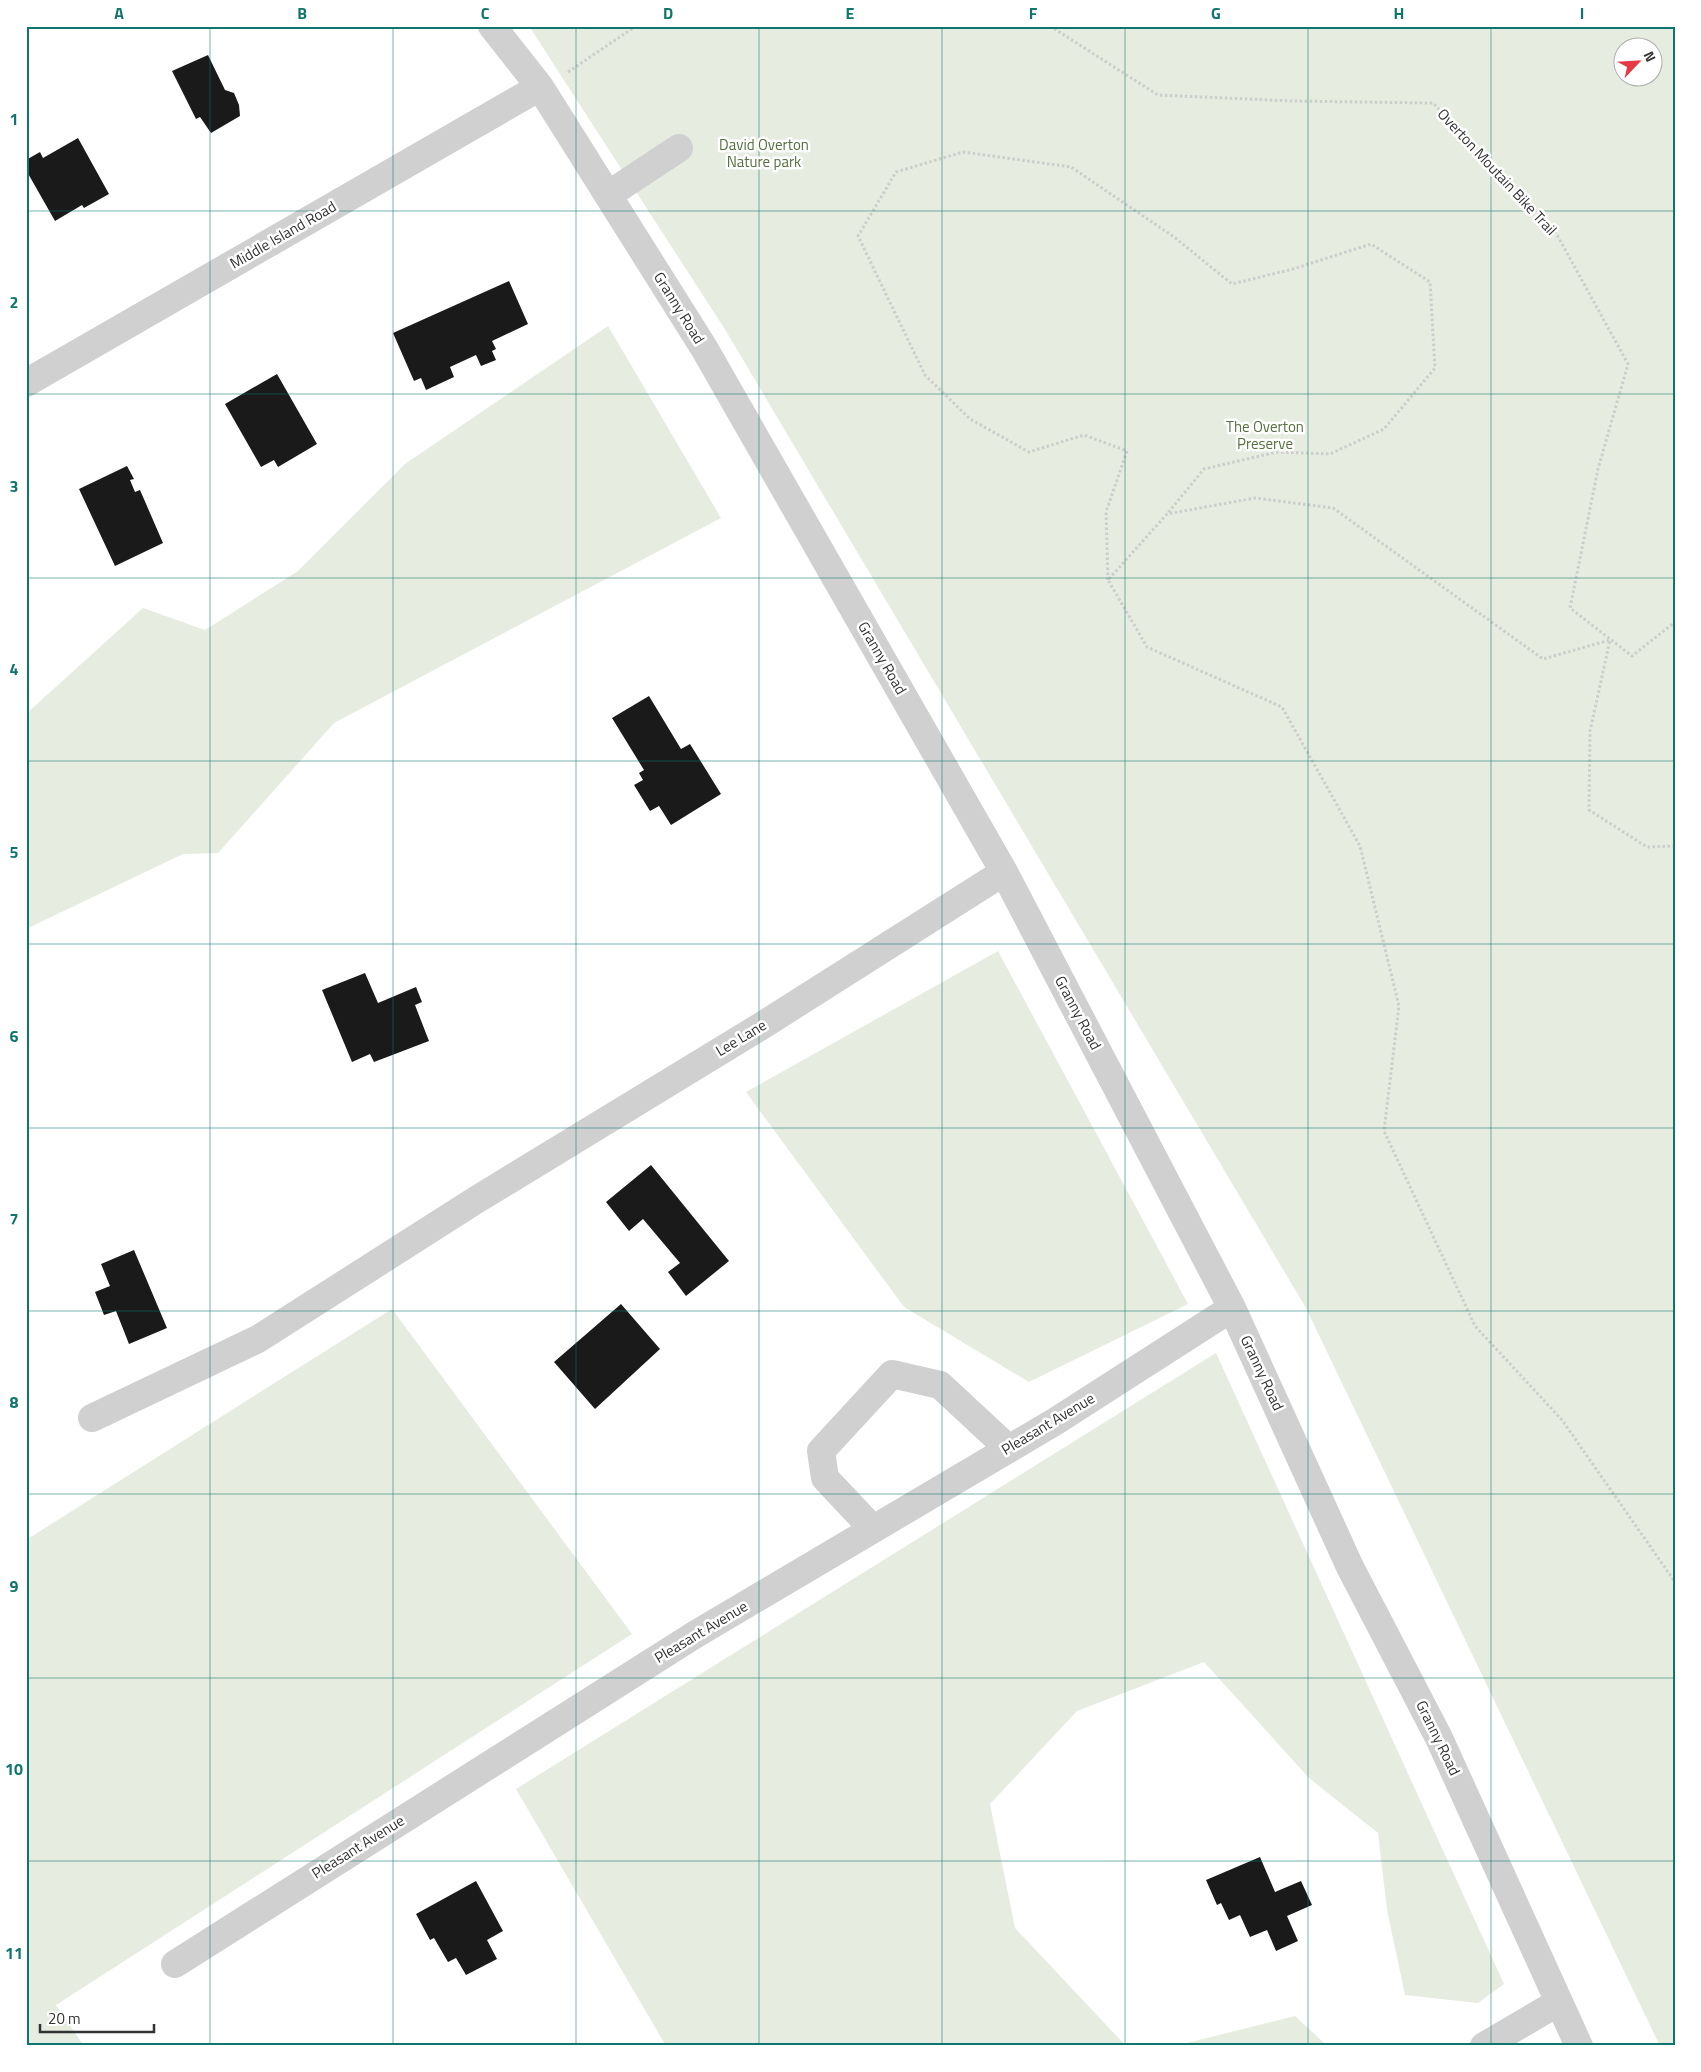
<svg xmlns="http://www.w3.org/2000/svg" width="1701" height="2072" font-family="'Titillium Web',sans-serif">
  <rect width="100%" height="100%" fill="#fff"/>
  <!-- green -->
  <path fill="#e6ecdf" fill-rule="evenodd" d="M529 26H1675V2046H1660L1306 1308 726 331ZM1624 48H1654V78H1624Z
    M608 326 721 518 334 723 218 853 183 854 26 929V714L143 608 205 630 298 571 405 464Z
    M998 951 1188 1304 1029 1382 904 1307 746 1092Z
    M392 1309 632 1634 56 2005 84 2046H26V1540Z
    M1216 1353 1504 1984 1478 2003 1405 1995 1387 1910 1378 1833 1309 1778 1204 1662 1077 1711 990 1804 1015 1928 1126 2046H666L516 1789Z
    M1295 2016 1326 2045 1175 2046Z"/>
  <!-- building -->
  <path fill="#1a1a1a" d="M208 55 225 90 234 93 239 105 240 116 211 133 200 117 196 119 172 71Z
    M78 138 109 194 84 208 82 205 55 221 26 170V160L40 152 43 158Z
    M509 281 528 324 492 341 496 349 492 351 496 360 481 366 476 355 450 367 454 377 426 390 421 378 414 381 393 333Z
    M277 374 317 444 278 467 274 460 261 467 225 404Z
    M127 466 134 479 130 480 135 492 140 490 163 543 115 566 79 489Z
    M649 696 681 749 690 744 721 794 671 825 659 806 650 811 634 785 643 780 639 773 644 770 612 718Z
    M365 973 378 1003 416 987 422 1002 415 1005 429 1041 374 1062 370 1054 352 1062 322 990Z
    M651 1165 729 1261 686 1296 668 1272 680 1263 643 1219 629 1231 606 1202Z
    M134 1250 167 1328 129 1344 116 1311 104 1315 95 1292 110 1286 101 1264Z
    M621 1304 660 1349 595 1409 554 1362Z
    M1260 1857 1275 1892 1301 1881 1312 1905 1287 1916 1298 1941 1276 1951 1267 1930 1250 1937 1240 1915 1229 1920 1221 1903 1217 1905 1206 1880Z
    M476 1881 503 1931 487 1940 497 1959 466 1975 456 1958 448 1962 434 1938 430 1940 416 1914Z"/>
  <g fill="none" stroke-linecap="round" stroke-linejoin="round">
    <!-- path -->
    <path stroke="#cdcdcd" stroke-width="3" stroke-dasharray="2.5 2.5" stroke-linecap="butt" d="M1050 26 1158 95 1291 101 1433 103 1556 233 1628 364 1598 469 1570 608 1632 656 1675 622
      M568 72 636 26
      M1108 580 1106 512 1127 451 1084 435 1029 452 970 419 925 375 858 236 896 172 963 152 1071 167 1174 237 1232 284 1293 269 1371 244 1430 282 1435 368 1384 429 1330 454 1277 452 1204 469 1167 514
      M1675 846 1647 847 1589 810 1590 731 1610 640 1543 659 1333 508 1255 498 1167 514 1108 580 1147 647 1282 707 1360 846 1399 1006 1384 1131 1475 1326 1562 1420 1675 1582"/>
    <!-- minor -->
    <path stroke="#d0d0d0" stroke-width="28" d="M492 26 540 87 704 348 1004 872 1232 1308 1350 1567 1439 1738 1579 2046
      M608 195 679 148
      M26 383 540 87
      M92 1418 258 1339 476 1200 763 1025 1004 872
      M873 1529 825 1478 821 1451 892 1374 940 1385 1009 1449
      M175 1964 696 1634 1056 1421 1232 1308
      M1484 2046 1559 2002"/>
  </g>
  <!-- grid -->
  <path fill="none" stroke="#0f766e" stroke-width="1" stroke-opacity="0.55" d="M210 26V2046M393 26V2046M576 26V2046M759 26V2046M942 26V2046M1125 26V2046M1308 26V2046M1491 26V2046M26 211H1675M26 394H1675M26 578H1675M26 761H1675M26 944H1675M26 1128H1675M26 1311H1675M26 1494H1675M26 1678H1675M26 1861H1675"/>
  <g text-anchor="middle" stroke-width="5" stroke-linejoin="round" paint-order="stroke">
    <!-- park labels -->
    <g font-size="15" fill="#56703f" stroke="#fff">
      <text x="764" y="150">David Overton<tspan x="764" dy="17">Nature park</tspan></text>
      <text x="1265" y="432">The Overton<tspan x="1265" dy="17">Preserve</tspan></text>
    </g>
    <!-- street labels -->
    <g font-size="15" fill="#333" stroke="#fff">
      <text transform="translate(1497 172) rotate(47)" y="5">Overton Moutain Bike Trail</text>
      <text transform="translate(283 235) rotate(-30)" y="5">Middle Island Road</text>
      <text transform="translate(679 308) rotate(58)" y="5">Granny Road</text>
      <text transform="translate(882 658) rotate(60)" y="5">Granny Road</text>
      <text transform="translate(1078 1013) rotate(62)" y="5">Granny Road</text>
      <text transform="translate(741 1038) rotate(-31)" y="5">Lee Lane</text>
      <text transform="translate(1262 1373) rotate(65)" y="5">Granny Road</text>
      <text transform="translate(1048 1424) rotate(-31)" y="5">Pleasant Avenue</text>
      <text transform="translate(701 1632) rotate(-31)" y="5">Pleasant Avenue</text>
      <text transform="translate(1438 1738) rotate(64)" y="5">Granny Road</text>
      <text transform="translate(358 1847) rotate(-32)" y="5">Pleasant Avenue</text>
    </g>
  </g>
  <!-- border -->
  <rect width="1701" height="2072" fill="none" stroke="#ffffff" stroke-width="55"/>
  <!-- north arrow -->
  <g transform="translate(1638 62) rotate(65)"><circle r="24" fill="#ffffff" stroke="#adadad"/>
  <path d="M0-4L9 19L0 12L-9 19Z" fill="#e63946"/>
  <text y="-8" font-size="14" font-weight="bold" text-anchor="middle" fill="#333333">N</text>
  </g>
  <!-- scale -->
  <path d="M40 2024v8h114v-8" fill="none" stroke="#333333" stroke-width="2.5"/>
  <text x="48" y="2024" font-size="15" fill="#333333" stroke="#ffffff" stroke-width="4" paint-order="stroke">20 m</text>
  <rect x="28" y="28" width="1646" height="2016" fill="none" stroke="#0f766e" stroke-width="2"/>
  <g font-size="16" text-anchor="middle" font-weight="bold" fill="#0f766e">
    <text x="119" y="19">A</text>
    <text x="302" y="19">B</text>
    <text x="485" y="19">C</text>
    <text x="668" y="19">D</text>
    <text x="850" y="19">E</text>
    <text x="1033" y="19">F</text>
    <text x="1216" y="19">G</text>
    <text x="1399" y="19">H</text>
    <text x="1582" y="19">I</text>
    <text x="14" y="125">1</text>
    <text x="14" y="308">2</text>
    <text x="14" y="492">3</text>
    <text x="14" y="675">4</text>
    <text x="14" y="858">5</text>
    <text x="14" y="1042">6</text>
    <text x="14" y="1225">7</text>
    <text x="14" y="1408">8</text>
    <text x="14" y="1592">9</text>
    <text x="14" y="1775">10</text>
    <text x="14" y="1959">11</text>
  </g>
</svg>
